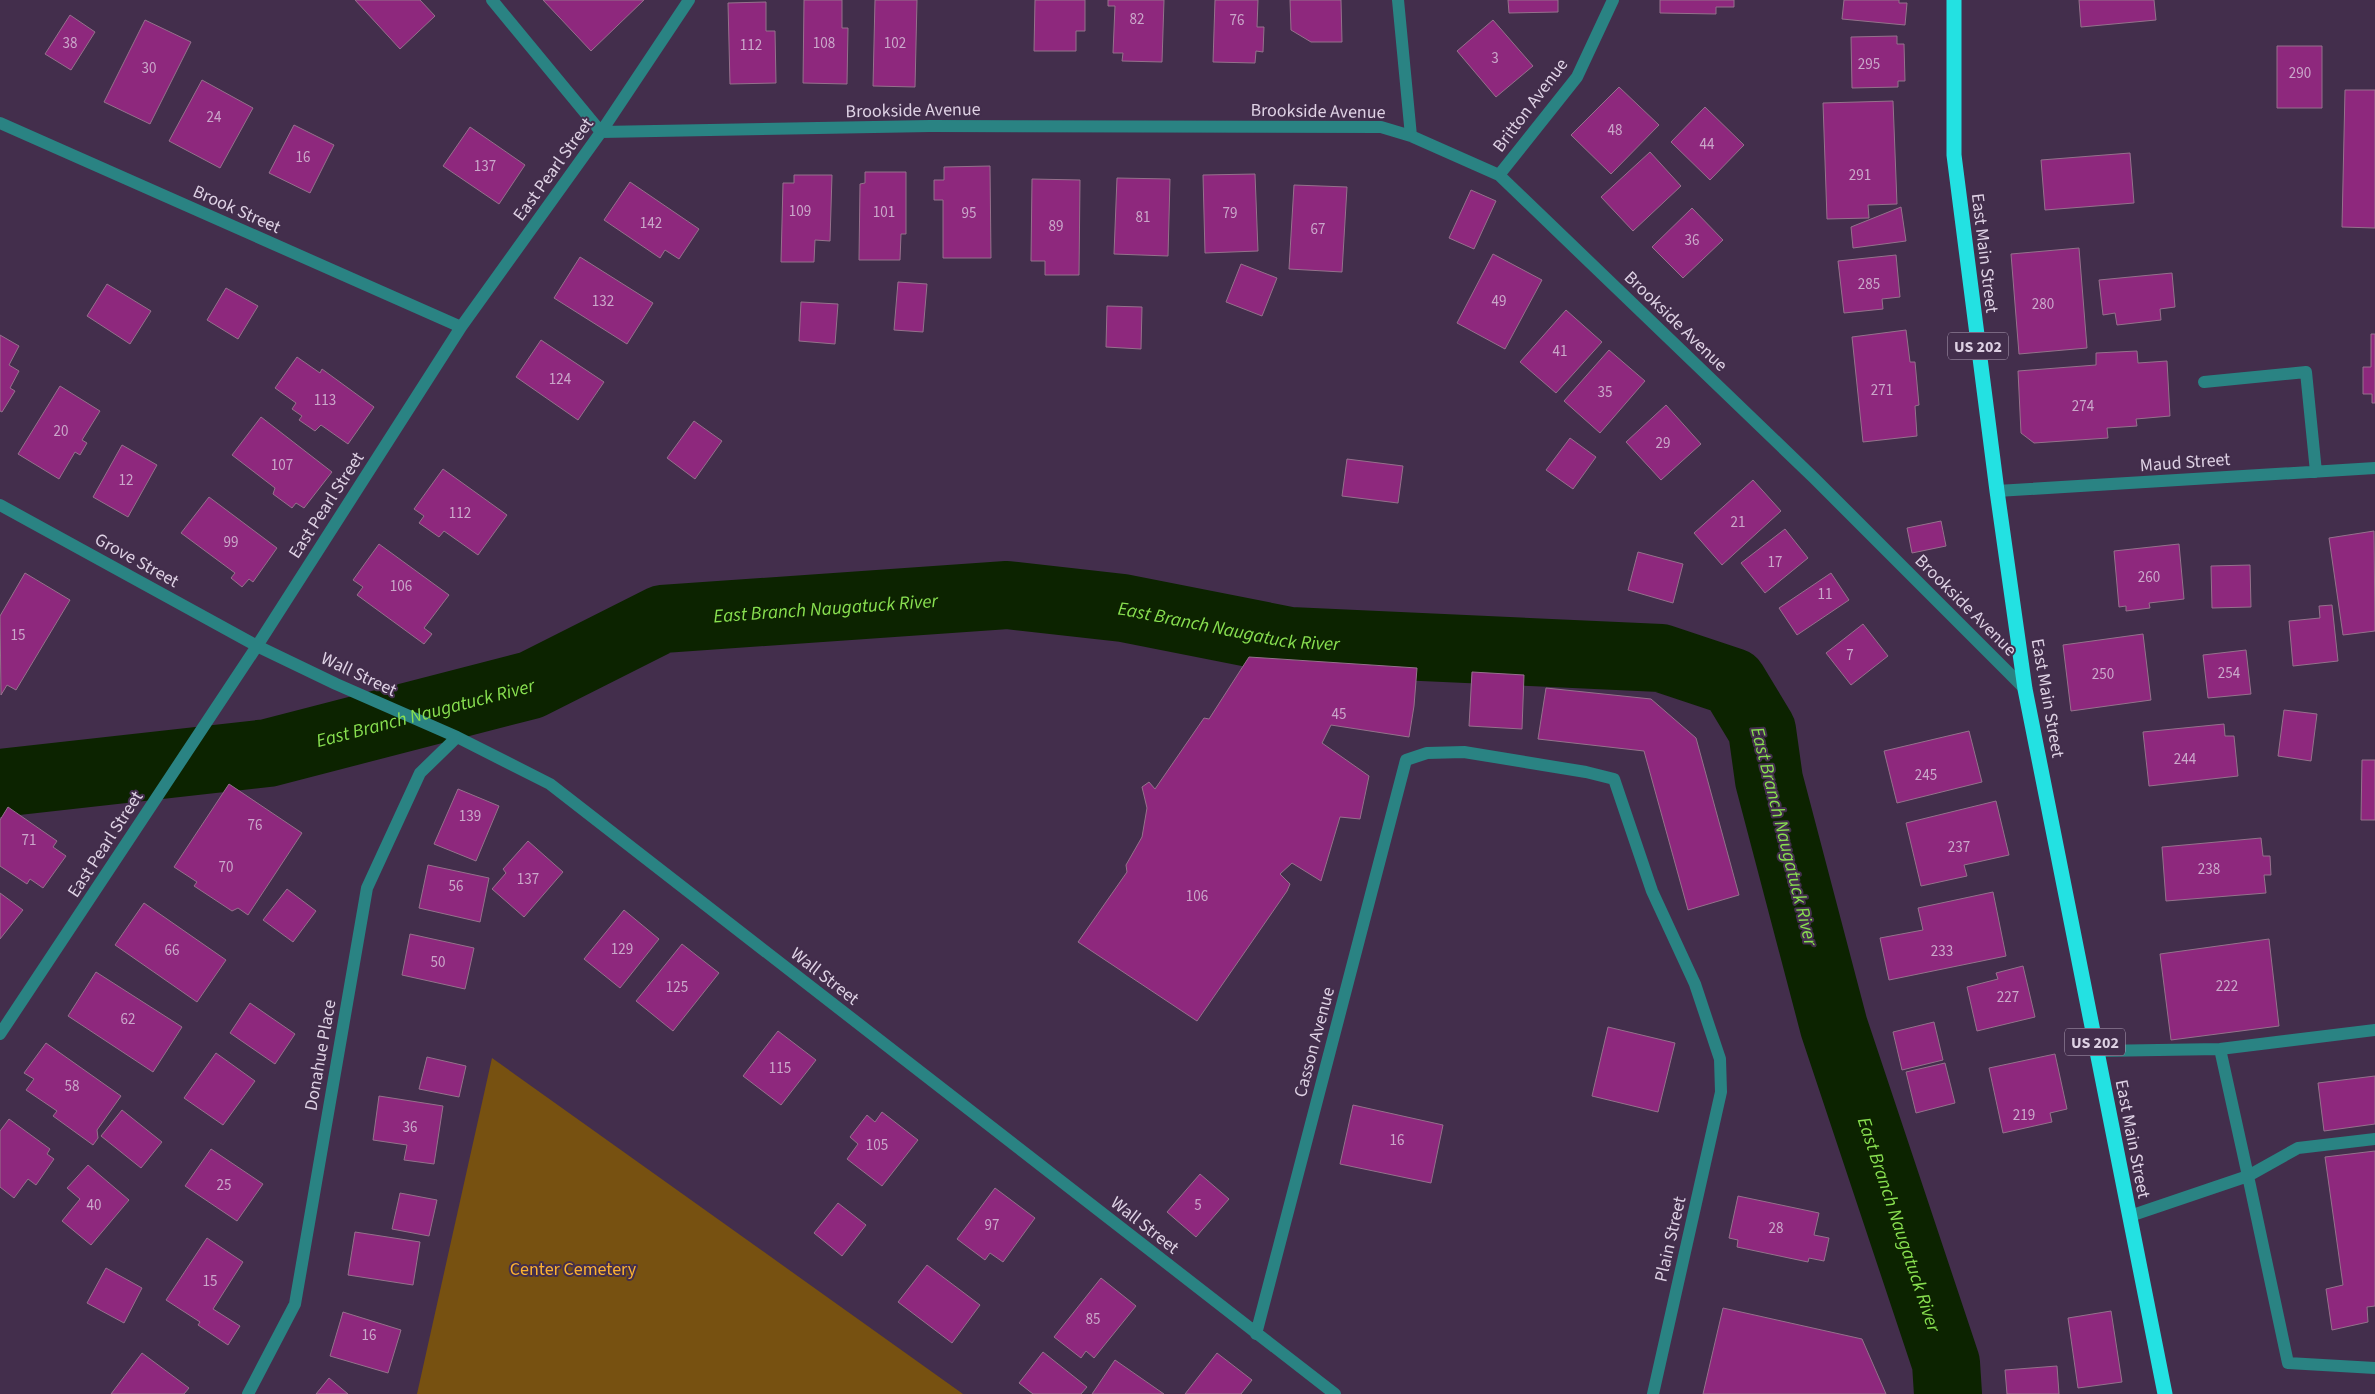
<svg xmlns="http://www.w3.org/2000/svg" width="2375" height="1394" font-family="'Source Sans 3',sans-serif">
  <rect width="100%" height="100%" fill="#432e4c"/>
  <!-- green -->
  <path fill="#775111" d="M492 1058 963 1394H417Z"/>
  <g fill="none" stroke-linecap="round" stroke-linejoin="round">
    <!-- river -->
    <path stroke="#0c2300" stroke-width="68" id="s1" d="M0 783 268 753 531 685 662 619 1007 595 1123 608 1290 641 1661 658 1733 682 1762 730 1769 780 1834 1027 1946 1363 1948 1394"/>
  </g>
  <!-- building -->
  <path fill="#8e287d" stroke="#95718c" d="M355 0H420L435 16 400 49Z
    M543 0H644L591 51Z
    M804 0H842V28H848L847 84 803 83Z
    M875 0H917L915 87 873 86Z
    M1035 0H1085V31H1076V51H1034Z
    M1108 0H1164L1162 62 1122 61 1123 53H1113L1115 6H1108Z
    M1215 0H1258L1257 27H1264L1263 52 1256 51 1255 63 1213 62Z
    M1290 0H1341L1342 42H1311L1291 30Z
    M1508 0H1558V12L1509 13Z
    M1660 0H1734V7H1716V14L1660 13Z
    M1844 0H1899V3H1907L1905 25 1842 19Z
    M2079 0H2154L2156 20 2081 27Z
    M766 2V31H775L776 83 730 84 728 3Z
    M70 15 95 32 71 70 45 54Z
    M145 20 191 42 150 124 104 102Z
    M1493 20 1533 66 1496 97 1457 51Z
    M1897 36V44H1904L1905 81H1898V87L1852 88 1851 37Z
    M2277 46H2322V108H2277Z
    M202 80 253 108 220 168 169 141Z
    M1619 87 1659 125 1611 174 1571 135Z
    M2345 90H2375V228L2342 227Z
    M1893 101 1897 204 1868 205 1869 218 1827 219 1823 103Z
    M1705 107 1744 145 1710 180 1671 142Z
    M294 125 334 145 310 193 269 173Z
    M470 127 525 165 499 204 443 166Z
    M1650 152 1681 186 1633 231 1601 197Z
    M2130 153 2134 203 2045 210 2041 160Z
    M990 166 991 258H943V200H934V180H944V167Z
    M865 172H906V234H901L900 260H859L860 184 865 183Z
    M1255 174 1258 251 1205 253 1203 175Z
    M794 175H832L830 241 815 240 814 262H781L783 183H794Z
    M1117 178 1170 179 1168 256 1114 254Z
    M1032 179 1080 180 1079 275H1045V261H1031Z
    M630 182 699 229 679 259 665 250 660 258 604 220Z
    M1294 185 1347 187 1342 272 1289 269Z
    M1471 190 1496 201 1474 249 1449 238Z
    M1901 207 1906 241 1853 248 1851 227Z
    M1692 208 1723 240 1683 278 1652 247Z
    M2079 248 2087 348 2019 354 2011 254Z
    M1493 254 1542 280 1505 349 1457 323Z
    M1896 255 1900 297 1882 299 1883 309 1844 313 1838 261Z
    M580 257 653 303 627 344 554 298Z
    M1241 264 1277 278 1262 316 1226 302Z
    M2172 273 2175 307 2160 309 2161 320 2117 325 2115 313 2103 315 2099 280Z
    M898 282 927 284 923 332 894 330Z
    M107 284 151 311 130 344 87 316Z
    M226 288 258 306 238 339 207 320Z
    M801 302 838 304 835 344 799 341Z
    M1107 306 1142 307 1141 349 1106 347Z
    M1566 310 1602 342 1556 393 1520 362Z
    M1906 330 1910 362H1915L1919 405 1915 406 1917 436 1863 442 1852 337Z
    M2371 334H2375V403H2372V394H2363V367H2371Z
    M0 335 19 346 9 365 19 371 10 388 15 391 2 412 0 411Z
    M541 340 604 382 578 420 516 377Z
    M1609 350 1645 381 1600 433 1564 401Z
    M2137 351 2138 363 2167 361 2170 416 2136 419 2137 426 2107 428 2108 438 2034 443 2021 433 2018 371 2096 365V353Z
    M297 357 320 373 322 369 374 407 348 444 321 425 315 431 299 420 302 416 292 409 296 403 275 388Z
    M60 386 100 411 82 440 87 443 80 455 75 452 59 479 18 454Z
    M1666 405 1701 444 1661 480 1626 442Z
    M261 417 332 472 304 508 296 503 292 508 273 494 275 488 232 455Z
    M694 421 722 441 695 479 667 458Z
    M1570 438 1596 457 1573 489 1546 470Z
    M122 445 157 465 128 517 93 497Z
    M1347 459 1403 466 1398 503 1342 496Z
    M443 469 507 515 478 555 444 531 439 537 419 523 424 516 414 509Z
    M1753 480 1781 511 1722 565 1694 533Z
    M209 497 277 548 253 582 249 579 242 587 231 578 235 573 181 533Z
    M1941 521 1946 546 1912 553 1907 528Z
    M1785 529 1808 558 1765 593 1741 563Z
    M2374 531 2375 631 2343 635 2329 538Z
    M379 544 449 595 424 628 432 634 424 644 357 595 363 587 353 580Z
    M2179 544 2184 599 2149 603 2150 608 2126 611V606L2119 607 2114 551Z
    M1638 552 1683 564 1673 603 1628 590Z
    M2250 565 2251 607 2212 608 2211 566Z
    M25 573 70 600 16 690 7 685 1 695 0 616Z
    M1831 573 1849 600 1797 635 1779 608Z
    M2332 605 2338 661 2293 666 2289 621 2320 618 2319 606Z
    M1863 624 1888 656 1851 685 1826 653Z
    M2143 634 2151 700 2071 711 2063 645Z
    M2246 650 2251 694 2208 698 2203 655Z
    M1249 657 1417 668 1414 706 1409 737 1331 725 1322 743 1369 776 1360 819 1340 817 1321 881 1292 863 1280 874 1290 884 1287 891 1197 1021 1078 942 1127 872 1126 865 1142 837 1147 808 1142 787 1149 782 1155 789 1204 718 1209 719Z
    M1472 672 1524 675 1522 729 1469 726Z
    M1546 688 1651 699 1696 738 1739 895 1688 910 1644 751 1538 739Z
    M2284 710 2317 714 2311 761 2278 756Z
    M2224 724 2225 736H2234L2238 776 2149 786 2143 732Z
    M1969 731 1982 782 1897 803 1884 751Z
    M2362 760H2375V820H2361Z
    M229 784 302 833 248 915 238 908 232 911 194 886 197 882 174 867Z
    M458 789 499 806 476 861 434 844Z
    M1996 801 2009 855 1964 865 1967 876 1921 886 1906 823Z
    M8 807 57 841 53 847 66 856 43 888 30 879 27 884 0 866V820Z
    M2261 838 2263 856H2270L2271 875H2264L2266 893 2166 901 2162 847Z
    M528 841 563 872 524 917 492 889 506 873 503 869Z
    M428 865 489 878 480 922 419 908Z
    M287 889 316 911 293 942 263 920Z
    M1993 892 2006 956 1889 980 1880 938 1923 930 1918 908Z
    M0 893 23 910 0 939Z
    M144 903 226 960 197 1002 115 945Z
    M624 910 659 939 620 988 584 959Z
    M410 934 474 948 465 989 402 975Z
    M2269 939 2279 1026 2171 1040 2160 954Z
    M682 944 719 973 673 1031 636 1001Z
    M2023 966 2035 1017 1977 1031 1967 987 1998 979 1996 973Z
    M96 972 182 1027 153 1072 68 1016Z
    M250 1003 295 1034 275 1064 230 1033Z
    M1934 1022 1943 1060 1902 1070 1893 1032Z
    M1608 1027 1675 1043 1658 1112 1592 1096Z
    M778 1031 816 1060 781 1105 743 1076Z
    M46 1043 121 1096 97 1130 98 1138 93 1145 53 1116 57 1111 26 1090 34 1079 24 1073Z
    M216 1053 255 1081 223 1125 184 1098Z
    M2055 1054 2067 1109 2050 1113 2052 1122 2003 1133 1989 1068Z
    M427 1057 466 1066 459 1097 419 1089Z
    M1945 1063 1955 1103 1916 1113 1906 1072Z
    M2375 1076V1124L2324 1131 2318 1083Z
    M379 1096 443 1106 434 1164 404 1160 407 1145 373 1140Z
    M1353 1105 1443 1125 1431 1183 1340 1164Z
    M122 1110 162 1142 141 1168 101 1136Z
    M882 1112 918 1140 882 1186 847 1159 858 1144 850 1137 867 1115 875 1122Z
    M9 1119 50 1149 47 1154 54 1159 36 1185 28 1179 14 1198 0 1187V1131Z
    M211 1149 263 1184 237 1221 185 1186Z
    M2375 1151V1306L2367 1307 2368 1322 2332 1330 2326 1289 2343 1285 2325 1157Z
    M88 1165 129 1200 91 1245 62 1221 80 1199 67 1188Z
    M1200 1174 1229 1199 1196 1237 1167 1212Z
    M995 1188 1035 1218 1003 1262 990 1253 985 1260 957 1239Z
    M400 1193 437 1200 429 1236 392 1229Z
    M1738 1196 1819 1213 1814 1235 1829 1238 1824 1261 1809 1258 1808 1262 1737 1247 1738 1240 1729 1238Z
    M838 1203 866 1225 842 1256 814 1233Z
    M355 1232 420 1242 413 1285 348 1275Z
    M207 1238 243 1262 213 1309 240 1326 228 1345 198 1325 200 1322 166 1300Z
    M927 1265 980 1305 952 1343 898 1302Z
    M106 1268 142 1288 124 1323 87 1303Z
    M1101 1278 1136 1306 1094 1358 1086 1351 1081 1358 1054 1337Z
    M1723 1308 1862 1339 1886 1394H1703Z
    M2111 1311 2122 1382 2078 1388 2068 1318Z
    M343 1312 401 1330 388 1373 330 1356Z
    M1043 1352 1087 1387 1081 1394H1033L1019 1383Z
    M142 1353 189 1388 184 1394H111Z
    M1217 1353 1252 1380 1241 1394H1185Z
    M1115 1360 1164 1394H1092Z
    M2057 1366 2059 1394H2007L2005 1370Z
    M329 1378 348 1394H316Z"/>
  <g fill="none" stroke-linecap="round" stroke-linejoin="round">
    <!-- minor -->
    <path stroke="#2a8383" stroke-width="12" d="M492 0 601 132
      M1398 0 1411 136
      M0 123 461 327
      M601 132 930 126 1381 127 1411 136 1499 175 1814 478 2025 689
      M1499 175 1577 77 1613 0
      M2204 382 2306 372 2316 472
      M1997 491 2375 468
      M0 505 257 646 336 684 457 737 550 784 1335 1394
      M0 1034 257 646 461 327 601 132 689 0
      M2220 1049 2248 1176 2298 1148 2375 1139
      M2097 1051 2220 1049 2375 1030
      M2130 1216 2248 1176 2288 1363 2375 1368
      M1256 1334 1406 760 1427 753 1464 752 1586 772 1614 779 1652 891 1695 984 1720 1059 1721 1092 1653 1394
      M248 1394 295 1304 367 888 420 773 457 737"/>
    <!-- highway -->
    <path stroke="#23e1e2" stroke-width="15" d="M1954 0V155L1997 491 2025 689 2165 1394"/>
  </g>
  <g text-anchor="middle" stroke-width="4" stroke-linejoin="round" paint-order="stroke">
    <!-- number labels -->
    <g font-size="15" fill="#caa7ca">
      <text x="1137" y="24">82</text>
      <text x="1237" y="25">76</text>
      <text x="70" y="48">38</text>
      <text x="824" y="48">108</text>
      <text x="895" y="48">102</text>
      <text x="751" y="50">112</text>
      <text x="1495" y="63">3</text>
      <text x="1869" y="69">295</text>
      <text x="149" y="73">30</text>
      <text x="2300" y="78">290</text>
      <text x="214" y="122">24</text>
      <text x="1615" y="135">48</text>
      <text x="1707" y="149">44</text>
      <text x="303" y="162">16</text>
      <text x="485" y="171">137</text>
      <text x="1860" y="180">291</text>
      <text x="800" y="216">109</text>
      <text x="884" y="217">101</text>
      <text x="969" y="218">95</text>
      <text x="1230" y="218">79</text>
      <text x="1143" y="222">81</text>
      <text x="651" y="228">142</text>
      <text x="1056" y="231">89</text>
      <text x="1318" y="234">67</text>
      <text x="1692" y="245">36</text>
      <text x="1869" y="289">285</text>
      <text x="603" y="306">132</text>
      <text x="1499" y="306">49</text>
      <text x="2043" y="309">280</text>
      <text x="1560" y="356">41</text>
      <text x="560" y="384">124</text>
      <text x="1882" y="395">271</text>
      <text x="1605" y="397">35</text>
      <text x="325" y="405">113</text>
      <text x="2083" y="411">274</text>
      <text x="61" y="436">20</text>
      <text x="1663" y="448">29</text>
      <text x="282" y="470">107</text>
      <text x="126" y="485">12</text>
      <text x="460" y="518">112</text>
      <text x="1738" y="527">21</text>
      <text x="231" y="547">99</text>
      <text x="1775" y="567">17</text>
      <text x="2149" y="582">260</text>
      <text x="401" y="591">106</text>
      <text x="1825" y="599">11</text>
      <text x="18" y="640">15</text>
      <text x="1850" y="660">7</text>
      <text x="2229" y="678">254</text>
      <text x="2103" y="679">250</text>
      <text x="1339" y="719">45</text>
      <text x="2185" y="764">244</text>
      <text x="1926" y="780">245</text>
      <text x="470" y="821">139</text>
      <text x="255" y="830">76</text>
      <text x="29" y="845">71</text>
      <text x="1959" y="852">237</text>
      <text x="226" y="872">70</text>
      <text x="2209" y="874">238</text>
      <text x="528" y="884">137</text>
      <text x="456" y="891">56</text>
      <text x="1197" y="901">106</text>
      <text x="622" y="954">129</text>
      <text x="172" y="955">66</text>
      <text x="1942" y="956">233</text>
      <text x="438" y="967">50</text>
      <text x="2227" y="991">222</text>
      <text x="677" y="992">125</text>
      <text x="2008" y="1002">227</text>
      <text x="128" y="1024">62</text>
      <text x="780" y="1073">115</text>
      <text x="72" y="1091">58</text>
      <text x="2024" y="1120">219</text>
      <text x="410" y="1132">36</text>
      <text x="1397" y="1145">16</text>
      <text x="877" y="1150">105</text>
      <text x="224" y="1190">25</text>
      <text x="94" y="1210">40</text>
      <text x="1198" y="1210">5</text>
      <text x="992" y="1230">97</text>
      <text x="1776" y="1233">28</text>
      <text x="210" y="1286">15</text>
      <text x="1093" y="1324">85</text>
      <text x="369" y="1340">16</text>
    </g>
    <!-- shield labels -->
    <g fill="#432e4c" stroke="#b0a0b6" stroke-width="1">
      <rect x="1948" y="332.5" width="60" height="27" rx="4"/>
      <rect x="2065" y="1028.5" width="60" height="27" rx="4"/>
    </g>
    <g font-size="16" font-weight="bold" fill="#ded1e4">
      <text x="1978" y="352">US 202</text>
      <text x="2095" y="1048">US 202</text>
    </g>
    <!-- street labels -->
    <g font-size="18" fill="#ded1e4" stroke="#432e4c">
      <text transform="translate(1530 105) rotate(-53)" y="6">Britton Avenue</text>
      <text transform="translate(913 110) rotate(-1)" y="6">Brookside Avenue</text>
      <text transform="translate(1318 111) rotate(1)" y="6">Brookside Avenue</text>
      <text transform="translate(553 169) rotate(-54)" y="6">East Pearl Street</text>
      <text transform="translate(237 209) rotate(24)" y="6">Brook Street</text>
      <text transform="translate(1985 253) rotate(83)" y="6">East Main Street</text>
      <text transform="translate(1676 321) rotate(44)" y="6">Brookside Avenue</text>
      <text transform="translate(2185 462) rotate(-4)" y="6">Maud Street</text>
      <text transform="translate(326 505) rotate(-57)" y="6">East Pearl Street</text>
      <text transform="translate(137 560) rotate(29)" y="6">Grove Street</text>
      <text transform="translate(1966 605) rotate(45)" y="6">Brookside Avenue</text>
      <text transform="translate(359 674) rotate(25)" y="6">Wall Street</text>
      <text transform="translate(2048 698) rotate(80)" y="6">East Main Street</text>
      <text transform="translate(105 844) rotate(-57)" y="6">East Pearl Street</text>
      <text transform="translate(825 976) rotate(38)" y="6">Wall Street</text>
      <text transform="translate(1314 1042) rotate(-75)" y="6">Casson Avenue</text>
      <text transform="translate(320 1055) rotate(-80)" y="6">Donahue Place</text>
      <text transform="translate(2133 1139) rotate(79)" y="6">East Main Street</text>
      <text transform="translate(1145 1225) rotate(38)" y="6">Wall Street</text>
      <text transform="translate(1670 1239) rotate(-77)" y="6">Plain Street</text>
    </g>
    <!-- park labels -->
    <g font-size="18" fill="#fcb231" stroke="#432e4c">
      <text x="573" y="1275">Center Cemetery</text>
    </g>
    <!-- water labels -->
    <g font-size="19" font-style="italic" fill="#89e050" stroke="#432e4c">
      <text dy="7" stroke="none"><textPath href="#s1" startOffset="852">East Branch Naugatuck River</textPath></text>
      <text dy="7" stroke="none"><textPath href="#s1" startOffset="1258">East Branch Naugatuck River</textPath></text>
      <text dy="7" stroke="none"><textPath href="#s1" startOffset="432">East Branch Naugatuck River</textPath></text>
      <text transform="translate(1785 836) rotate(76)" y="7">East Branch Naugatuck River</text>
      <text dy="7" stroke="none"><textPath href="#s1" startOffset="2338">East Branch Naugatuck River</textPath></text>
    </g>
  </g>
</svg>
